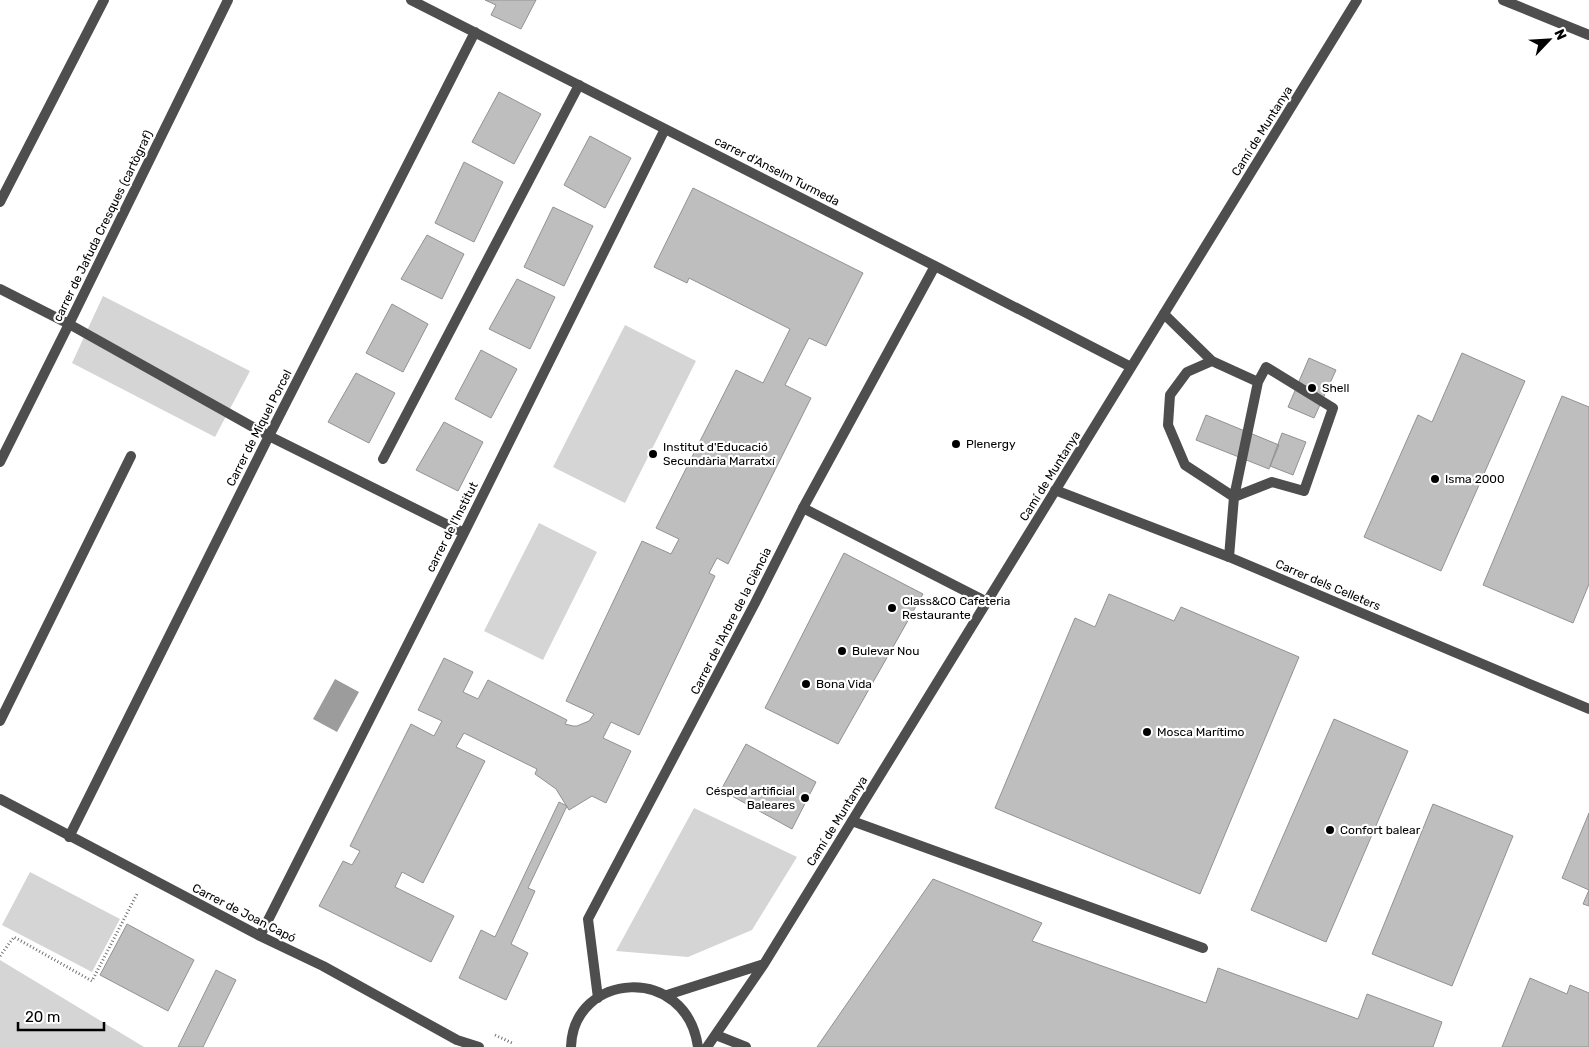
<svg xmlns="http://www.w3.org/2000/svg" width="1589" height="1047" font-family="Rubik,sans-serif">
  <rect width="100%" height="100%" fill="#fff"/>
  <!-- green -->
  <path fill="#d5d5d5" d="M103 296 250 371 215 437 72 363Z
    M625 325 696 361 625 503 553 467Z
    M539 523 597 552 543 660 484 631Z
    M694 808 797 857 752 930 688 957 616 951Z
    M30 872 120 919 92 972 2 925Z
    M0 960 144 1047H0Z"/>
  <!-- water -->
  <path fill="#9c9c9c" d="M335 679 359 692 337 732 313 719Z"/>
  <!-- building -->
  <path fill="#bebebe" stroke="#929292" d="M485 0H536L521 29 491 15 496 5Z
    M499 92 541 114 514 164 472 142Z
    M590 136 631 158 605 208 564 185Z
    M464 162 503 182 474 242 435 223Z
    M693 188 863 273 826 346 809 338 785 385 811 398 728 564 717 558 709 573 715 576 639 735 611 722 603 738 631 751 606 803 592 796 569 810 556 789 535 774 537 769 464 733 456 747 485 761 423 883 402 872 395 887 454 916 431 962 319 906 343 861 352 865 360 851 350 846 411 724 434 736 442 721 418 710 444 658 473 672 463 692 478 699 488 680 567 720 565 724 573 726H577L589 721 594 714 566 701 642 541 671 554 679 539 656 528 736 370 763 383 790 329 689 278 687 283 654 267Z
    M553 207 593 226 564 286 524 267Z
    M427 235 464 254 442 299 401 279Z
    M517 279 555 297 530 349 489 329Z
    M392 304 428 324 403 372 366 353Z
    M481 350 517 369 491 418 455 399Z
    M1462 353 1525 381 1441 571 1364 537 1418 415 1432 422Z
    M1309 358 1336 370 1314 418 1288 407Z
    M356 373 395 393 369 443 328 422Z
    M1562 396 1589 407V584L1573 623 1483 585Z
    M1206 415 1279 445 1269 469 1196 440Z
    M444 422 483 442 458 491 416 470Z
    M1282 433 1306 442 1293 475 1270 466Z
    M844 553 923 594 838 744 765 708Z
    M1109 594 1174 621 1181 607 1299 657 1200 894 995 808 1075 618 1095 627Z
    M1334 719 1408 751 1326 942 1251 910Z
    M746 744 816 782 792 829 721 790Z
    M559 802 567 806 528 888 535 891 511 944 528 953 506 1000 459 978 481 930 495 937Z
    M1433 804 1513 836 1452 986 1372 954Z
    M1589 813V890L1562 878Z
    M933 879 1042 923 1032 941 1206 1003 1218 968 1358 1019 1367 994 1442 1022 1433 1047H817Z
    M1589 890V906L1583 904Z
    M127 924 194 960 168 1011 100 975Z
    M216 970 236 980 203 1047H178Z
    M1530 978 1567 994 1570 985 1589 993V1047H1502Z"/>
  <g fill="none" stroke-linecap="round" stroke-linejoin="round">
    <!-- path -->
    <path stroke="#707070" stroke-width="3" stroke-dasharray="1 2.5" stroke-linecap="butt" d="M0 956 14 937 92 981 138 892
      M495 1035 512 1043"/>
    <!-- lane -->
    <path stroke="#4e4e4e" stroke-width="10" d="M0 202 104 0
      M1164 314 1212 361
      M383 459 579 85
      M803 508 987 602
      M1229 557 1234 497 1258 382 1212 361 1187 372 1170 395 1168 425 1185 465 1234 497 1272 482 1304 491 1333 408 1266 367 1258 382
      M0 721 131 456
      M852 821 1203 948
      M716 1035 746 1047"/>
    <!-- street -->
    <path stroke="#4e4e4e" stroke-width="10" d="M411 0 935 266 1131 367
      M1503 0 1589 35
      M0 289 69 324 269 436 464 533
      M0 462 69 324 228 0
      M1055 490 1229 557 1589 709
      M0 799 260 936 323 966 457 1040 479 1047
      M69 837 269 436 475 32
      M260 936 464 533 665 129
      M667 995 764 964
      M598 998 588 919 755 603 803 508 935 266
      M571 1047C573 972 686 963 698 1047
      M707 1047 764 964 1357 0"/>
  </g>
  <!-- markers -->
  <g fill="#000" stroke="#fff" stroke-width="2">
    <circle cx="1312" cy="388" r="5"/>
    <circle cx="956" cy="444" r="5"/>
    <circle cx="653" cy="454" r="5"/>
    <circle cx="1435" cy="479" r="5"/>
    <circle cx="892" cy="608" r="5"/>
    <circle cx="842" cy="651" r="5"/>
    <circle cx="806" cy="684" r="5"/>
    <circle cx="1147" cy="732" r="5"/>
    <circle cx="805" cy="798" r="5"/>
    <circle cx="1330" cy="830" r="5"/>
  </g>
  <g text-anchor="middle" stroke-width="4.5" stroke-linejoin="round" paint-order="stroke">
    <!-- street labels -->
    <g font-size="12" fill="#000" stroke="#fff">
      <text transform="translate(1262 131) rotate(-58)" y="4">Camí de Muntanya</text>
      <text transform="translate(777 171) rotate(27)" y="4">carrer d'Anselm Turmeda</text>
      <text transform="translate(103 226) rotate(-64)" y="4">carrer de Jafuda Cresques (cartògraf)</text>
      <text transform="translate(259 428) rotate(-63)" y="4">Carrer de Miquel Porcel</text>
      <text transform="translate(1050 476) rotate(-58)" y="4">Camí de Muntanya</text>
      <text transform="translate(452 527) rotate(-63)" y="4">carrer de l'Institut</text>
      <text transform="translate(1328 585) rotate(23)" y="4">Carrer dels Celleters</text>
      <text transform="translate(731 621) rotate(-63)" y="4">Carrer de l'Arbre de la Ciència</text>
      <text transform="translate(837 821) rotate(-58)" y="4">Camí de Muntanya</text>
      <text transform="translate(244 913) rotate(27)" y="4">Carrer de Joan Capó</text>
    </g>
    <!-- poi labels -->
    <g font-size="12" fill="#000" stroke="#fff" text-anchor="start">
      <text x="1322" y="392">Shell</text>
      <text x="966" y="448">Plenergy</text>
      <text x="663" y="451">Institut d'Educació<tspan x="663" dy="14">Secundària Marratxí</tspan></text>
      <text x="1445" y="483">Isma 2000</text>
      <text x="902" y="605">Class&amp;CO Cafeteria<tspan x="902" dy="14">Restaurante</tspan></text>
      <text x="852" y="655">Bulevar Nou</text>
      <text x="816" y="688">Bona Vida</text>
      <text x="1157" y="736">Mosca Marítimo</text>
      <text x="795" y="795" text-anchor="end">Césped artificial<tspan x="795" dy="14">Baleares</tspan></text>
      <text x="1340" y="834">Confort balear</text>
    </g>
  </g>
  <!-- north arrow -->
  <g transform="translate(1549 40) rotate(65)" stroke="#ffffff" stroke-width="4" paint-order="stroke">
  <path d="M0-4L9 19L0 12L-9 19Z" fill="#000000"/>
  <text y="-8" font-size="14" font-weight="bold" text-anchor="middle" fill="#000000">N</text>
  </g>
  <!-- scale -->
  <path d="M18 1022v8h86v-8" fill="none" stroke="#000000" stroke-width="2.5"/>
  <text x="25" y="1022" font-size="15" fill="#000000" stroke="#ffffff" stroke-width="4" paint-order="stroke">20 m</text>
</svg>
